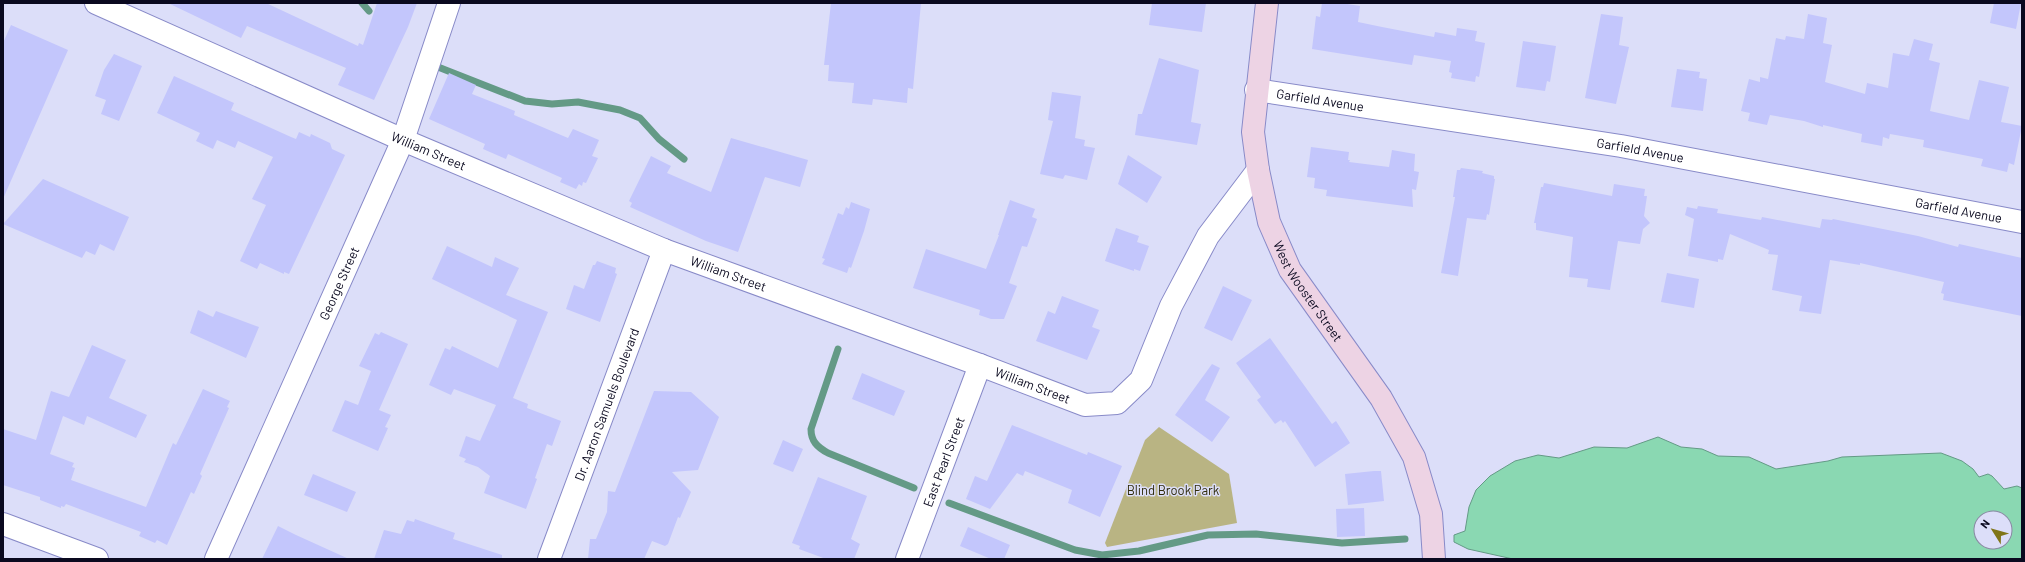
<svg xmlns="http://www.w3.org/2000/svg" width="2025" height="562" font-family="Barlow,sans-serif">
  <rect width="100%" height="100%" fill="#dcdef9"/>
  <!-- green -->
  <path fill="#b9b483" d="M1159 427 1229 474 1237 523 1107 547 1105 543 1145 440Z"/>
  <!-- water -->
  <path fill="#8ad8b2" stroke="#649a86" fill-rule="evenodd" d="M1658 437 1681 447 1702 449 1718 456 1749 457 1776 469 1828 461 1842 457 1941 453 1962 461 1973 469 1979 477 1988 474 1992 476 2004 489 2017 486 2022 488V559H1513L1468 549 1454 542V535L1465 531 1469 507 1476 490 1490 476 1515 461 1538 455 1559 458 1594 447 1627 448ZM1981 518H2005V542H1981Z"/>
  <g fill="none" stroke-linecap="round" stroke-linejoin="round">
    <!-- stream -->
    <path stroke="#649a86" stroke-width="7" d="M362 3 369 11
      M438 67 525 101 552 104 578 102 620 110 640 118 659 139 684 159
      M838 349 811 429C811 441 817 447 828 453L914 488
      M949 503 1075 550 1102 555 1139 551 1208 535 1256 534 1342 543 1405 539"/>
  </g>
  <!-- building -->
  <path fill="#c3c6fc" d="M168 3H266L358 46 359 43 363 45 377 3H417L408 27 374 100 338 85 346 68 247 26 241 38Z
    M831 3H921L913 89 908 88 907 103 873 99 872 105 852 103 854 83 828 81 829 65H824Z
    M1152 3H1206L1202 32 1149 25Z
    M1322 3H1341L1360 6 1358 22 1382 27 1434 37 1435 32 1456 36 1457 28 1477 31 1475 41 1485 43 1479 77 1476 76 1475 82 1451 78 1452 73 1449 72 1451 61 1414 55 1412 65 1312 49 1316 16 1320 17Z
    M1994 3H2021L2016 29 1990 23Z
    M1601 14 1623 17 1619 45 1629 47 1616 104 1585 98Z
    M1808 14 1827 18 1823 43 1832 45 1825 82 1865 94 1867 83 1888 88 1893 53 1909 56 1914 39 1933 44 1929 60 1940 63 1930 111 1969 120 1979 80 2009 87 2001 122 2022 126 2014 165 2009 163 2007 172 1981 166 1983 159 1923 147 1924 140 1890 134 1889 139 1883 137 1882 146 1861 142 1862 134 1823 125V127L1804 121 1770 115 1767 125 1748 121 1750 113 1741 111 1749 79 1760 82V77L1768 79 1776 38 1785 40 1786 36 1804 39Z
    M11 25 68 50 3 199V43Z
    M1523 41 1556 46 1550 82 1547 81 1545 91 1516 87Z
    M114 54 142 66 119 121 101 114 106 100 95 96 104 70Z
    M1159 58 1199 70 1191 122 1201 124 1197 145 1135 135 1138 114H1142Z
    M1677 69 1700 72 1699 78 1707 79 1703 111 1671 107Z
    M449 73 476 85 472 94 515 111 514 115 568 138 573 129 599 140 592 156 598 158 586 183 583 182 582 186 579 184 576 189 560 182 562 178 508 154 506 159 483 149 485 144 429 119Z
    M174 76 234 103 231 110 291 137 296 139 299 132 310 137 311 134 330 143 332 149 345 155 289 274 284 272V274L260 263 257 269 240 261 266 205 252 199 273 157 238 141 235 148 217 140 213 149 196 141 200 133 157 113Z
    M1052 92 1081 96 1075 138 1085 140 1084 146 1095 148 1087 180 1065 175 1063 179 1040 174 1053 121 1048 120Z
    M731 138 808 160 800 187 765 177 738 252 706 241 630 207 632 203 629 201 651 156 671 166 667 173 711 192Z
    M1311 147 1349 152 1348 160H1350L1349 162 1389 167 1392 150 1415 154 1414 171 1419 172 1416 190 1412 189 1413 207 1326 196 1327 190 1314 188 1315 178 1307 177Z
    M1128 155 1162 177 1147 203 1118 184Z
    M1461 168 1483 171 1482 173 1494 176V179H1495L1489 215 1487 214 1486 220 1467 218 1458 276 1441 273 1455 197H1453L1457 170H1460Z
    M43 179 129 217 114 251 100 244 95 255 86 251 82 258 3 224Z
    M1544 183 1612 196 1614 184 1645 189 1644 196H1647L1644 216 1650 223 1643 229 1640 244 1618 241 1610 290 1587 287 1588 279 1569 277 1573 237 1536 230V223H1534L1541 187H1543Z
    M1010 200 1035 209 1032 217 1037 219 1027 247 1022 246 1009 283 1017 286 1004 319H991L979 315 980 310 913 288 926 249 986 269 999 235H998Z
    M851 202 870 209 864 231 851 268 849 267 847 273 822 264 825 259 822 258 838 213 843 215 846 207 849 209Z
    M1698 206 1718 209 1717 213 1761 220 1762 217 1820 228 1822 219 1832 220 1833 219 1918 236 1958 247 1959 244 2022 258V316L1943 300 1944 294 1941 293 1944 282 1860 263V265L1830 260 1821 314 1799 311 1802 296 1772 290 1778 255 1768 254 1769 250 1730 234 1723 260 1718 259V262L1688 256 1694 219 1685 215 1687 207 1697 209Z
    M1116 228 1139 236 1137 242 1149 246 1140 271 1134 269V271L1105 261Z
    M447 246 492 267 495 257 519 268 506 295 548 312 513 398 528 404 527 408 561 421 552 446 547 444 535 478 537 479 526 509 484 493 490 476 478 467 464 462 466 459 459 456 466 436 480 441 496 405 454 389 451 395 429 385 445 348 450 350 452 346 498 368 517 320 432 279Z
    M597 261 616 268 615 273 617 274 600 322 566 309 574 285 584 289 593 265H595Z
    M1667 273 1699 279 1694 308 1661 302Z
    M1223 286 1252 300 1232 341 1204 328Z
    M1062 296 1099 310 1092 327 1100 330 1087 360 1036 341 1048 311 1055 314Z
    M198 310 213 317 216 311 259 327 246 358 190 333Z
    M381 332 408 344 379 410 391 415 385 427 388 428 378 451 332 431 345 400 358 405 371 371 359 366 375 333 379 335Z
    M1270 338 1332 424 1336 421 1350 443 1315 467 1285 421 1283 423 1281 420 1275 424 1257 400 1261 397 1236 363Z
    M92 345 126 360 109 398 147 415 136 438 87 416 84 425 63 416 50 454 74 463 72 467 75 468 71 480 146 507 173 443 176 445 203 389 230 401 227 407 229 408 200 474 202 476 194 494 191 492 167 545 157 540 155 543 139 536 141 532 66 504 64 507 61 506V508L40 500V497L3 485V429L36 440 51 391 69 397Z
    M1212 364 1220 368 1205 400 1230 417 1212 442 1175 415Z
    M862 373 905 391 894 416 852 399Z
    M654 391 691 392 719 417 698 470 672 472 691 492 680 518 678 517 668 544 665 546 652 541 644 559H588L590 539H596L607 512 608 491 615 492Z
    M1012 425 1087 455 1088 452 1122 466 1100 517 1068 503 1072 490 1025 471 1023 476 1017 473 990 509 966 499 975 476 987 481Z
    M783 440 803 449 793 472 773 464Z
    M1374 471H1381L1384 501 1348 505 1345 474Z
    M313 474 356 492 347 512 304 495Z
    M818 477 867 496 851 539 860 544 854 559H826L799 549 800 546 792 543Z
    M1364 508 1365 536 1337 537 1336 509Z
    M415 519 455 533 453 539 502 555V559H374L384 530 401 534 407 520 414 522Z
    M278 526 296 535 349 559H262Z
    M968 527 1010 545 1004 559H991L960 546Z"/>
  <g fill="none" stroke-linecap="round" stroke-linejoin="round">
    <defs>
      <g id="street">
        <path id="s1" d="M96 3 403 140 664 250 980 365 1085 405 1117 403 1141 380 1171 306 1208 236 1258 170"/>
        <path id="s2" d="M1256 90 1621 146 2022 222"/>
        <path d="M3 524 97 559"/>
        <path id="s3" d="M216 559 403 140 449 3"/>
        <path id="s4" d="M549 559 664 250"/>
        <path id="s5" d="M907 559 980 365"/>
      </g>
      <g id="secondary">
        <path id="s6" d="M1267 3 1253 132 1258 170 1269 222 1290 270 1381 398 1414 457 1431 514 1434 559"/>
      </g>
    </defs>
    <!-- street casing -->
    <use href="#street" stroke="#888ac8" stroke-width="24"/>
    <!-- secondary casing -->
    <use href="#secondary" stroke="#888ac8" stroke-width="24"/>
    <!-- street -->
    <use href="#street" stroke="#fff" stroke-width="22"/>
    <!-- secondary -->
    <use href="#secondary" stroke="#edd3e4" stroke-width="22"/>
  </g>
  <g text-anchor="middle" stroke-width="3" stroke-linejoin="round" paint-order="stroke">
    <!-- street labels -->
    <g font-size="13" fill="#0a091f" stroke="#dcdef9">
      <text dy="5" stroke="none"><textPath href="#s2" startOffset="65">Garfield Avenue</textPath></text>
      <text dy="5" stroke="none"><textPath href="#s1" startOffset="364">William Street</textPath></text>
      <text dy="5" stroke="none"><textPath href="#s2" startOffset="389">Garfield Avenue</textPath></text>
      <text dy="5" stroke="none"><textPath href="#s2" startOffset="713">Garfield Avenue</textPath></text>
      <text dy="5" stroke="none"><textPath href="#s1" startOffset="688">William Street</textPath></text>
      <text dy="5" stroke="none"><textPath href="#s3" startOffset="302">George Street</textPath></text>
      <text dy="5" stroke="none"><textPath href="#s6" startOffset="301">West Wooster Street</textPath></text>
      <text dy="5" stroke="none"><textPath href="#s1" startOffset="1012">William Street</textPath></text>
      <text dy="5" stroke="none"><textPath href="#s4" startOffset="165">Dr. Aaron Samuels Boulevard</textPath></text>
      <text dy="5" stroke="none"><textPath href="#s5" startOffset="104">East Pearl Street</textPath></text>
    </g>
    <!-- park labels -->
    <g font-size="13" fill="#2f2b0a" stroke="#dcdef9">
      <text x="1173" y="495">Blind Brook Park</text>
    </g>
  </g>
  <!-- border -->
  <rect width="2025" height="562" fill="none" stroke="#0a091f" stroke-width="8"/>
  <!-- north arrow -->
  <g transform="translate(1993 530) rotate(307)"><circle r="19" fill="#dcdef9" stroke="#8889a2"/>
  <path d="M0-3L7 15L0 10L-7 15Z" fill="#807518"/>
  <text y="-6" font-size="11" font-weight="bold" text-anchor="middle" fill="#0a091f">N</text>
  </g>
</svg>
